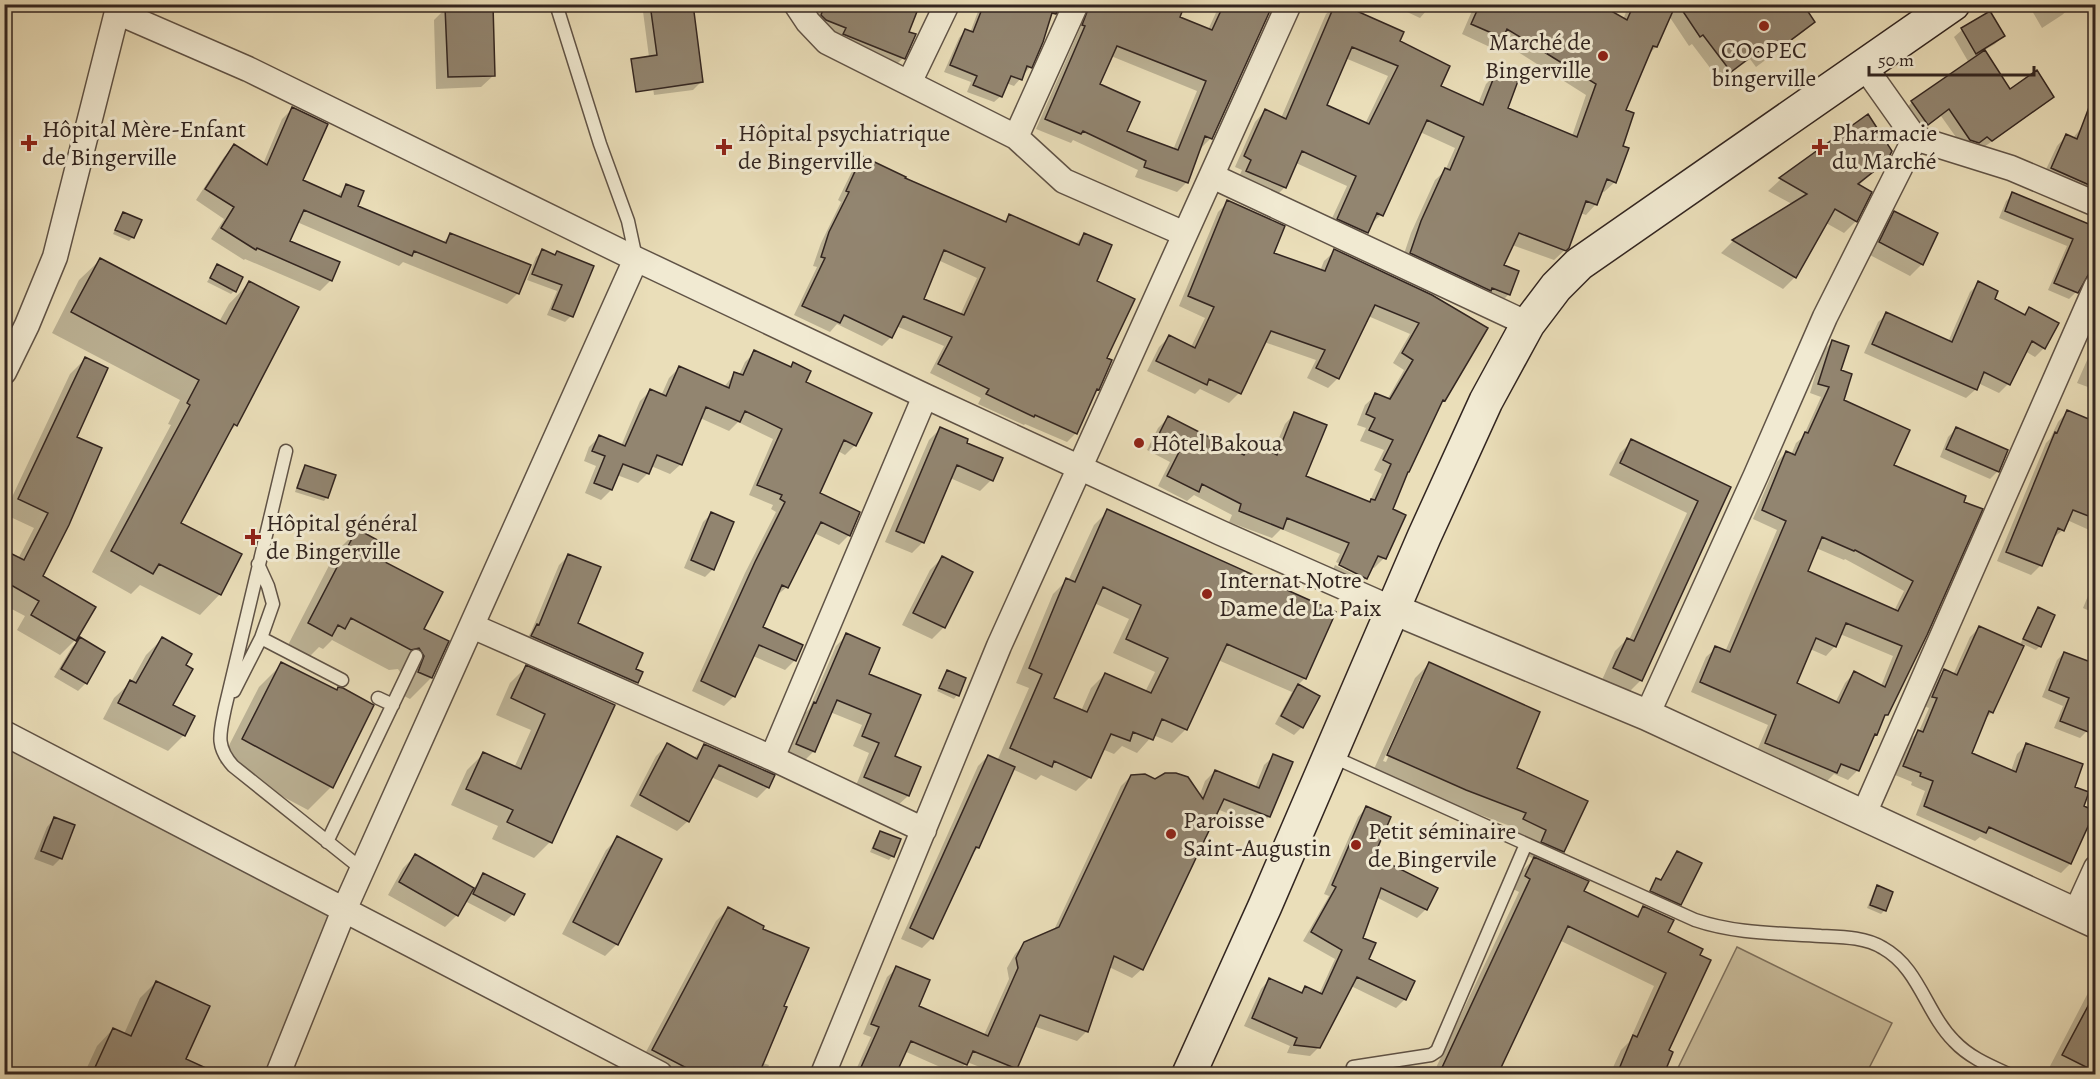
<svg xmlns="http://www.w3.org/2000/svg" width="2100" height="1079" font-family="Alegreya,serif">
  <rect width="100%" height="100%" fill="#eadeb9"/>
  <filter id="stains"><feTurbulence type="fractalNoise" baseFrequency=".00333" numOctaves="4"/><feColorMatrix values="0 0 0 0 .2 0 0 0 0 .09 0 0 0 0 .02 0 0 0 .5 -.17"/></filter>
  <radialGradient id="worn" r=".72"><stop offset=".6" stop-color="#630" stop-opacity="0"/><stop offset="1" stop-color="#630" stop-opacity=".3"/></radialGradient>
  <!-- green -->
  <path fill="#cbbf9f" stroke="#7e7260" stroke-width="1.5" d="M4 743 344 922 270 1074H5Z
    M1737 947 1892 1023 1866 1074H1675Z"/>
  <!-- shadow -->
  <path fill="#0003" fill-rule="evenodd" d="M642 4H691L701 82 693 90 654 95Z
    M820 4H919L907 33 903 58 894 67 813 25Z
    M974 4H1053L1030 67 1014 86 1006 83 1001 96 994 102 967 92 971 82 944 72 959 38 965 31 970 33 980 6Z
    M1093 4 1179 18 1208 30 1220 4H1272L1211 138 1201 148 1199 147 1187 182 1177 192 1135 177 1138 170 1073 140 1071 143 1036 129 1088 10ZM1111 56 1197 91 1173 150 1125 132 1098 85Z
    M1336 4 1398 42 1439 86 1478 104 1486 84 1496 74 1506 109 1572 136 1586 95 1499 40 1492 48 1462 34 1475 4H1536L1623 20 1629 4H1801L1814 22 1803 32 1756 67 1750 59 1720 81 1692 44 1689 46 1669 16 1656 47 1648 55 1624 111 1622 147 1615 182 1604 192 1601 191 1596 204 1586 215 1580 213 1567 248 1554 260 1512 245 1502 266 1509 294 1499 304 1401 263 1411 233 1435 180 1445 171 1455 148 1420 132 1381 215 1370 225 1366 232 1356 242 1327 229 1347 186 1296 163 1285 187 1274 198 1237 181 1242 170 1235 167 1255 122 1265 111 1281 118 1326 14ZM1345 58 1388 76 1365 124 1325 106Z
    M1390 4H1432L1420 18Z
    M2028 4H2068L2070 8 2062 15 2042 28Z
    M446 8 494 75 481 87 436 89 434 20Z
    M1962 30 2003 36 1995 44 1983 51 2009 91 2052 97 2045 104 1984 147 1979 144 1971 150 1963 147 1941 116 1920 131 1905 110 1912 102 1969 63 1954 37Z
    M293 108 301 181 336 197 347 186 356 207 442 243 451 235 518 293 507 304 403 262 399 266 297 222 288 242 331 280 320 291 245 259 244 260 211 239 224 219 196 200 224 157 235 146 263 164 282 119Z
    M1868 116 1886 160 1858 186 1856 221 1844 233 1826 223 1795 277 1783 289 1721 253 1733 241 1792 204 1768 191 1780 180Z
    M2096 124V204L2042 178 2057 146 2066 136 2072 139 2083 126Z
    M863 158 1003 223 1010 216 1074 245 1084 235 1095 282 1105 359 1098 389 1093 393 1076 433 1067 442 1025 424 1024 425 978 404 981 398 930 373 944 346 896 326 891 337 882 346 837 324 830 332 794 315 817 267 813 266 821 243 841 202 838 200 854 167ZM938 260 977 278 960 315 922 299Z
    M2013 194 2096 248 2076 292 2069 299 2048 290 2067 246 1999 218 2006 201Z
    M1228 202 1272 254 1320 271 1324 261 1335 251 1432 296 1444 400 1439 405 1391 510 1384 558 1374 568 1371 567 1366 578 1356 588 1330 576 1335 565 1364 579V576L1336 562 1340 554 1281 529 1272 538 1229 522 1232 515 1194 495 1187 501 1158 486 1170 462 1147 450 1158 428 1168 418 1241 453 1251 443 1272 454 1285 424 1295 413 1304 476 1369 503 1382 474 1374 470 1384 450 1360 441 1366 428 1357 425 1365 405 1376 395 1387 400 1404 370 1393 363 1410 334 1368 316 1338 378 1328 388 1307 378 1316 360 1264 342 1239 393 1229 403 1200 389 1195 394 1147 371 1159 347 1169 337 1191 347 1205 318 1179 306 1218 212Z
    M123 213 133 237 129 241 113 234Z
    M1895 213 1922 264 1910 276 1868 254 1883 225Z
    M543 251 554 256 557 253 571 316 565 322 547 315 557 291 527 280 536 257Z
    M100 260 219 322 229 304 249 283 236 425 227 434 178 524 220 594 200 615 140 585 131 594 92 572 171 425 168 424 180 400 52 333 79 280Z
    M218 265 234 291 231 294 207 282Z
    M1979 283 1993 299 2023 315 2029 309 2044 348 2035 357 2025 351 2008 384 1999 393 1978 383 1975 390 1966 398 1864 353 1878 322 1887 314 1948 342 1970 292Z
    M2096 340V390L2077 383Z
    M1832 342 1839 371 1842 401 1892 465 1964 497 1887 714 1882 719 1876 734 1871 738 1857 771 1848 780 1834 774 1826 782 1756 753 1768 725 1691 692 1706 657 1716 648 1725 652 1777 530 1753 519 1777 462 1786 452 1791 455 1796 443 1803 437 1821 397 1810 393 1822 352ZM1816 548 1844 560 1845 559 1904 591 1894 611 1806 572ZM1840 634 1893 656 1881 686 1854 673 1845 683 1835 703 1795 684 1810 649 1826 656 1835 646Z
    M755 352 790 368 794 364 804 382 855 445 845 455 838 451 818 494 849 535 839 545 814 533 787 587 776 596 761 628 795 660 785 670 753 656 734 696 724 706 692 691 745 573 776 512 771 509 773 505 749 495 773 439 738 422 729 431 700 418 680 465 670 474 651 466 648 473 638 483 617 475 611 490 601 500 585 493 596 466 584 461 589 447 599 437 621 446 640 401 650 391 661 396 669 378 679 368 724 387 735 373 739 375 745 362Z
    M85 359 75 438 41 577 75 640 60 655 17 630 25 616 4 605V552L18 559 34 528 4 514 70 374Z
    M2067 412 2096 424V533L2067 520 2063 530 2052 539 2040 566 2031 575 1997 561 2046 443 2050 439 2058 422Z
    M940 429 965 444 991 480 980 491 950 478 923 542 912 553 885 542 929 440Z
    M1956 429 1998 471 1990 479 1940 457 1948 437Z
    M1632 441 1729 488 1641 680 1629 692 1602 680 1615 651 1627 639 1629 640 1687 513 1609 475 1620 453Z
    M305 467 327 497 324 501 295 492 302 470Z
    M1108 511 1305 678 1297 686 1302 727 1294 735 1275 724 1292 692 1218 660 1186 729 1172 743 1153 735 1137 753 1122 746 1114 754 1102 749 1090 777 1076 791 1041 775 1036 780 1012 769 978 848 972 854 932 938 922 948 901 939 978 766 988 756 997 761 1029 688 1016 683 1053 594 1067 580 1068 581 1094 525ZM1094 603 1129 619 1113 653 1155 672 1145 692 1105 674 1091 688 1081 711 1052 698Z
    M711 514 713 569 705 577 684 568 703 522Z
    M357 531 379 561 422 630 447 642 431 678 410 699 398 693 404 678 398 669 389 670 332 640 323 649 319 647 310 656 288 645 336 552Z
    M569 555 576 624 634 670 641 673 636 682 626 692 522 646 531 632 559 565Z
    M942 558 944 627 932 639 902 625 930 570Z
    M2096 577V614L2083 608Z
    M2038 609 2040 646 2036 650 2023 644 1992 712 1984 720 1970 753 2011 771 2017 754 2026 745 2073 788 2082 807 2093 812 2070 864 2061 873 1980 837 1975 841 1916 815 1925 791 1911 785 1912 782 1895 775 1909 741 1919 731 1929 708 1924 706 1935 680 1944 671 1953 675 1970 637 1979 628 2020 645 2035 613Z
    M847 635 868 674 893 757 919 768 908 796 897 806 855 788 869 753 853 746 862 725 830 712 814 751 803 762 786 755 804 714 809 709 836 646Z
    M80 639 86 683 78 691 54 677 72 647Z
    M162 639 184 666 171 705 184 735 168 751 103 719 114 698 131 682 146 655Z
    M2064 653 2087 731 2080 738 2054 728 2063 706 2042 697 2057 660Z
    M282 664 336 691 331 787 308 810 220 763 259 687Z
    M1429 664 1515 769 1563 851 1549 865 1582 892 1634 917 1644 908 1666 933 1667 1051 1671 1053 1662 1074H1610L1621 1050 1629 1042 1654 986 1559 940 1496 1074H1433L1519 892 1513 889 1522 871 1534 859 1528 856 1533 844 1510 833 1513 827 1451 804 1374 769 1415 678ZM1420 679H1423L1386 762 1383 761Z
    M526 667 613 705 550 842 534 858 492 839 498 826 451 805 467 770 483 754 514 768 531 730 496 715 510 683Z
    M947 672 957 695 954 699 937 691Z
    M667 745 693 759 705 746 773 776 768 787 757 798 711 777 688 821 677 831 630 806 656 756Z
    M1274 756 1291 763 1269 817 1259 826 1217 809 1142 969 1132 978 1109 967 1087 1031 1077 1041 1033 1026 1014 1069 1026 1074H995V1073L967 1062 956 1074 904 1051 894 1074H854L871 1037 863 1034 887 977 897 968 917 1007 984 1035 1009 979 1007 968 1015 954 1025 943 1053 932 1121 786 1131 776 1199 797 1205 781 1215 771 1255 788 1264 765Z
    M1366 808 1372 857 1426 909 1417 918 1376 897 1361 939 1368 960 1405 999 1396 1008 1351 986 1319 1047 1310 1056 1287 1053 1290 1046 1244 1026 1261 989 1269 980 1300 993 1305 988 1319 994 1335 959 1303 941 1329 896 1324 894 1358 817Z
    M54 819 61 858 53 866 34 859 47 827Z
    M880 833 892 856 889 860 870 852 877 836Z
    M618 838 617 944 605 956 562 934 606 850Z
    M1677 852 1680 904 1676 907 1648 895 1653 883 1657 880 1660 881Z
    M415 856 473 889 484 875 513 914 505 922 465 901 457 915 445 927 388 895 403 868Z
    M1878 887 1885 910 1881 914 1867 908 1874 891Z
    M729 908 782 1007 763 1063 769 1065 765 1074H662L640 1063 716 921Z
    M156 982 184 1060 196 1066 192 1074H84L97 1046 113 1029 124 1034 140 998Z
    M2096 985V1074H2056L2048 1070 2089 991Z
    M1385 1072 1391 1074H1368Z"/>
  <!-- building -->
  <path fill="#928570" stroke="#322520" stroke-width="1.5" fill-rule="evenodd" d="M650 4H693L703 82 636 92 631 59 657 55Z
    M825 4H920L909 32 916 34 905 59 843 34 846 28 826 20 821 15Z
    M984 4H1060L1056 14 1052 13 1043 42 1032 68 1027 66 1022 80 1011 76 1002 97 973 85 977 76 950 65 965 29 973 32Z
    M1090 4H1185L1180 17 1212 30 1224 4H1273L1212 139 1205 136 1188 183 1144 167 1146 161 1083 131 1081 134 1045 119 1085 26 1082 25ZM1117 46 1206 81 1178 150 1127 131 1140 102 1100 84Z
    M1335 4H1341L1404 32 1400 41 1450 66 1441 86 1483 105 1496 72 1518 81 1508 108 1577 137 1596 84 1507 29 1503 38 1471 24 1480 4H1599L1627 20 1634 4H1676L1657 47 1653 46 1626 110 1634 113 1623 146 1629 148 1616 183 1607 179 1597 205 1586 201 1569 248 1566 251 1519 233 1504 265 1519 271 1510 295 1492 288 1491 291 1410 253 1421 221 1445 168 1450 170 1464 137 1427 120 1383 216 1377 213 1368 233 1337 219 1356 176 1302 151 1286 188 1246 171 1251 160 1244 156 1265 109 1286 119ZM1352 47 1398 66 1369 124 1327 105Z
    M1678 4H1803L1815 22 1767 58 1760 50 1731 72 1703 35 1700 37Z
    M493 5 495 76 448 77 445 7Z
    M1990 11 2005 36 1976 54 1961 28Z
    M1985 50 2010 89 2037 70 2054 97 1992 141 1987 137 1979 143 1970 140 1949 109 1928 125 1911 101Z
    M2094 94H2096V188L2051 168 2066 134 2077 139Z
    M292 107 328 124 303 180 341 197 346 184 364 191 358 206 446 243 450 233 531 265 519 294 414 251 412 256 304 210 290 241 340 262 332 281 257 248 256 250 221 228 234 207 205 189 234 144 267 165Z
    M1868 114 1892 151 1887 161 1858 184 1872 192 1857 222 1835 209 1796 278 1732 240 1807 194 1779 178Z
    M862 156 906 177 905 178 1006 222 1009 214 1079 245 1084 233 1112 245 1097 281 1135 299 1107 358 1112 360 1099 390 1097 389 1077 434 1035 415 1034 417 986 394 989 389 938 364 952 337 903 316 892 338 844 315 840 323 802 306 825 258 821 257 829 232 849 192 846 191ZM944 250 985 268 964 315 924 299Z
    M2012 192 2096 227V261L2078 293 2054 283 2073 239 2005 211Z
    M1227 200 1285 226 1274 253 1325 271 1334 249 1432 295 1488 328 1445 401 1443 400 1409 472H1408L1393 509 1406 515 1386 559 1378 556 1367 579 1339 565 1349 543 1287 518 1283 529 1239 511 1241 504 1202 484 1199 492 1167 476 1179 452 1156 440 1168 416 1244 455 1251 442 1277 455 1294 412 1327 425 1306 476 1370 502 1371 499 1375 500 1391 464 1383 460 1393 440 1369 430 1375 418 1366 414 1375 393 1390 399 1413 360 1402 353 1419 323 1375 305 1339 379 1316 368 1325 350 1271 331 1241 394 1209 379 1207 385 1156 361 1169 335 1195 348 1214 307 1188 296Z
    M1894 211 1938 233 1923 265 1879 242Z
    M123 212 142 220 134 238 115 230Z
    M542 249 555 255 557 251 594 266 573 317 552 309 562 285 532 274Z
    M100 258 226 324 249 281 299 307 237 426 234 424 181 523 242 554 221 595 159 564 153 574 111 551 190 405 187 403 199 380 71 312Z
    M217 264 243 277 236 292 210 278Z
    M1978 281 1998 291 1995 299 2025 315 2029 307 2059 323 2045 349 2032 341 2010 385 1984 372 1977 390 1872 344 1886 312 1952 342Z
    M1832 340 1849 346 1841 370 1852 374 1844 400 1910 430 1894 465 1966 496 1964 502 1983 509 1927 635 1888 715H1885L1877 735 1875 734 1859 771 1841 764 1837 773 1765 743 1776 715 1700 682 1715 646 1730 652 1786 521 1762 510 1786 451 1795 455 1805 432 1808 433 1829 387 1818 384ZM1822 537 1854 551 1855 550 1913 581 1898 611 1808 571ZM1846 623 1902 646 1885 687 1854 671 1839 703 1797 683 1816 638 1836 647Z
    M754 350 791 367 793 362 811 371 806 382 872 413 856 446 844 440 820 493 860 512 850 536 821 522 788 588 782 585 763 627 803 645 796 661 759 645 735 697 701 681 755 562 785 502 780 499 782 495 757 485 782 429 745 411 740 422 706 407 682 465 657 455 649 474 623 464 612 490 594 483 605 456 592 451 599 435 625 446 650 389 666 396 679 366 729 388 734 372 743 375Z
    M85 357 108 368 77 437 102 448 69 525 43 576 96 607 76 641 31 615 39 601 4 581V550L24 560 48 513 18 499Z
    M2067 410 2096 422V519L2073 510 2064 531 2058 528 2042 566 2006 552 2055 432 2057 433Z
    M940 427 968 439 967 443 1003 458 993 481 957 465 924 543 896 531Z
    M1956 427 2008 450 1999 472 1946 449Z
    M1631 439 1731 487 1642 681 1613 668 1627 638 1634 641 1698 501 1620 463Z
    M305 465 336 475 328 498 297 488Z
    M1107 509 1336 612 1306 679 1227 644 1187 730 1162 719 1153 740 1133 732 1130 741 1111 734 1091 778 1054 761 1052 767 1010 748 1042 674 1029 668 1066 578 1075 582ZM1103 587 1141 605 1126 639 1168 658 1151 693 1105 673 1087 712 1054 698Z
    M711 512 734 522 714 570 691 560Z
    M357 529 383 543 377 555 382 557 381 560 443 592 424 629 449 641 432 678 418 672 424 656 419 648 411 650 351 618 345 629 338 625 332 636 308 623Z
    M568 554 601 567 578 623 643 653 636 669 643 672 638 683 531 636 537 624 539 625Z
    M942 556 973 572 945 628 913 613Z
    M2038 607 2055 615 2041 647 2023 639Z
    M1979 626 2024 646 1993 713 1989 711 1972 753 2016 772 2026 743 2083 764 2075 787 2089 792 2084 806 2095 811 2071 864 1989 827 1986 833 1924 806 1933 781 1920 776 1921 773 1903 766 1918 730 1923 732 1937 698 1932 697 1944 669 1957 675Z
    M846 633 880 648 869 674 921 695 895 756 921 767 909 796 864 777 879 743 862 736 871 714 837 700 815 752 796 744 814 702 816 703Z
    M80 637 105 652 87 684 61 669Z
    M162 637 192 654 186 665 193 669 173 705 195 716 185 736 118 703 130 680 136 683Z
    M2064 652 2096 664V735L2060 721 2069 698 2049 690Z
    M281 662 337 690 338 687 343 688 374 705 333 788 242 739Z
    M1429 662 1540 712 1517 768 1588 801 1564 852 1541 842 1546 830 1523 819 1526 813 1466 790 1387 755Z
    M526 665 615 705 552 843 507 822 513 810 466 789 483 752 521 769 545 714 511 698Z
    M947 670 966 678 959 696 939 688Z
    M1298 684 1320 696 1303 728 1281 716Z
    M667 743 697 759 704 744 775 775 769 788 719 765 689 822 640 795Z
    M1273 754 1293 762 1270 817 1224 799 1143 970 1114 956 1088 1032 1040 1015 1017 1069 973 1051 967 1065 911 1041 896 1074H858L879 1027 871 1024 896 966 930 980 919 1006 988 1036 1018 968 1016 958 1024 942 1059 927 1131 775 1145 774 1155 779 1165 773H1176L1188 777 1203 799 1215 770 1259 788Z
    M988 755 1015 767 979 848 976 847 933 939 910 928Z
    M1366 806 1391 817 1374 856 1438 888 1427 910 1381 888 1363 938 1376 943 1369 959 1415 981 1406 1000 1357 977 1320 1048 1294 1045 1297 1038 1252 1018 1269 978 1302 993 1305 986 1322 994 1342 950 1311 932 1336 887 1332 885Z
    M54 817 75 825 62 859 41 851Z
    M880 831 901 839 894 857 873 848Z
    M617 836 662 859 618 945 573 922Z
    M1677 851 1702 863 1681 905 1650 891 1656 878 1661 880Z
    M415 854 474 888 458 916 399 882Z
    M1534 857 1589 881 1584 891 1638 917 1643 906 1674 920 1668 932 1703 949 1700 955 1711 960 1669 1050 1673 1052 1664 1074H1617L1633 1035 1637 1037 1666 973 1568 926 1498 1074H1439L1530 879 1525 876Z
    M483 873 525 894 514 915 473 894Z
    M1877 885 1893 892 1886 911 1870 905Z
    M728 907 764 926 763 929 809 948 784 1006 787 1007 759 1074H698L652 1050Z
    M156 981 210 1006 186 1059 219 1074H92L113 1028 131 1036Z
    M2096 991V1072L2062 1055Z"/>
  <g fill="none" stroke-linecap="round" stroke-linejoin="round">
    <defs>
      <path id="service" d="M556 4 600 144 628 221 636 258
        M286 451 225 708C220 733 215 746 233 766L363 870
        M261 638 342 680
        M234 691 261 638 273 604 268 586 258 564
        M378 698 393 705
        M1331 756 1695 920C1736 934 1779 933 1821 936 1842 937 1865 937 1883 948 1919 968 1926 1013 1954 1041 1969 1057 1988 1065 2008 1074
        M327 842 416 656
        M1353 1067 1431 1055 1437 1051 1526 844"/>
      <path id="minor" d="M796 4 808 22 827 42 1016 137 1064 181 1185 234
        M117 12 248 69 636 259 925 396 1221 533 1393 609
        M1864 66 1915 138 2011 168 2096 204
        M909 83 947 4
        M1016 137 1076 4
        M1212 176 1528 324
        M4 372 27 325 55 257 119 4
        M472 626 772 758 924 830
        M1647 715 1756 475 1825 317 1915 138
        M4 733 660 1074
        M772 758 925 396
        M1863 816 2096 287
        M2075 914 2096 868
        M278 1074 344 910 636 259
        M823 1074 999 646 1289 4"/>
      <path id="tertiary" d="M1393 609 1647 715 2096 923"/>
      <path id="secondary" d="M1189 1074 1265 906 1424 537 1486 401 1528 324 1556 287 1579 264 1953 4"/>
    </defs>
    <!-- service casing -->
    <use href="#service" stroke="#605346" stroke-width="15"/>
    <!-- minor casing -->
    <use href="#minor" stroke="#605346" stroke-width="27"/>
    <!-- tertiary casing -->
    <use href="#tertiary" stroke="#605346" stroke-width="33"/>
    <!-- secondary casing -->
    <use href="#secondary" stroke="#322520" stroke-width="36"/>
    <!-- service -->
    <use href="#service" stroke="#f1ead2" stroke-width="12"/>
    <!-- minor -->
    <use href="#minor" stroke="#f1ead2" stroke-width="24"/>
    <!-- tertiary -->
    <use href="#tertiary" stroke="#f1ead2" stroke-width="30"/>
    <!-- secondary -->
    <use href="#secondary" stroke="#f1ead2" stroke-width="33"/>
  </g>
  <!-- markers -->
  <g fill="#8f2418" stroke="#f1ead2" stroke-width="2">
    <circle cx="1764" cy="26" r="6"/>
    <circle cx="1603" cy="56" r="6"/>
    <path d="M26 134h6v6h6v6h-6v6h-6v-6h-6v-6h6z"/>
    <path d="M721 138h6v6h6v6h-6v6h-6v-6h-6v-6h6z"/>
    <path d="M1817 138h6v6h6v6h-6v6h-6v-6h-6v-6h6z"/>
    <circle cx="1139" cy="443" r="6"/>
    <path d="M250 528h6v6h6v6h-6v6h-6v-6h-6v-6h6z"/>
    <circle cx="1207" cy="594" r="6"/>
    <circle cx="1171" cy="834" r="6"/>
    <circle cx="1356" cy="845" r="6"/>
  </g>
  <g text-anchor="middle" stroke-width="6" stroke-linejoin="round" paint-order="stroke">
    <!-- poi labels -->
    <g font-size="24" fill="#322520" stroke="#f1ead2" text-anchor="start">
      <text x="1591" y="50" text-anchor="end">Marché de<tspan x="1591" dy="28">Bingerville</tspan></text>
      <text x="1764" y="58" text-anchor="middle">CO0PEC<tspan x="1764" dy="28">bingerville</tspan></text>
      <text x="42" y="137">Hôpital Mère-Enfant<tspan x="42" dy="28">de Bingerville</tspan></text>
      <text x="738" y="141">Hôpital psychiatrique<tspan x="738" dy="28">de Bingerville</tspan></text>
      <text x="1832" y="141">Pharmacie<tspan x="1832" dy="28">du Marché</tspan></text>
      <text x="1151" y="451">Hôtel Bakoua</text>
      <text x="266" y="531">Hôpital général<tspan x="266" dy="28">de Bingerville</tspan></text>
      <text x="1219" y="588">Internat Notre<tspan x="1219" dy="28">Dame de La Paix</tspan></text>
      <text x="1183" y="828">Paroisse<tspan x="1183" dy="28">Saint-Augustin</tspan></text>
      <text x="1368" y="839">Petit séminaire<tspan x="1368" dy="28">de Bingervile</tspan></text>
    </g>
  </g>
  <!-- margin -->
  <rect width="2100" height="1079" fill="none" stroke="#eadeb9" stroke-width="24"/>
  <rect x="6" y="6" width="2088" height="1067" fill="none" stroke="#322520" stroke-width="3"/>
  <rect x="12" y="12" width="2076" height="1055" fill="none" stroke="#322520" stroke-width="1.5"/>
  <!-- scale -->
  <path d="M1869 66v9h165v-9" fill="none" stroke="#322520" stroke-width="3"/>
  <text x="1878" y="66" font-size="18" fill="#322520" stroke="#f1ead2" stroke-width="4.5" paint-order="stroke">50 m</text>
  <rect width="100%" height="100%" filter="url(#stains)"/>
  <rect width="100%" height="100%" fill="url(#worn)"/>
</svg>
